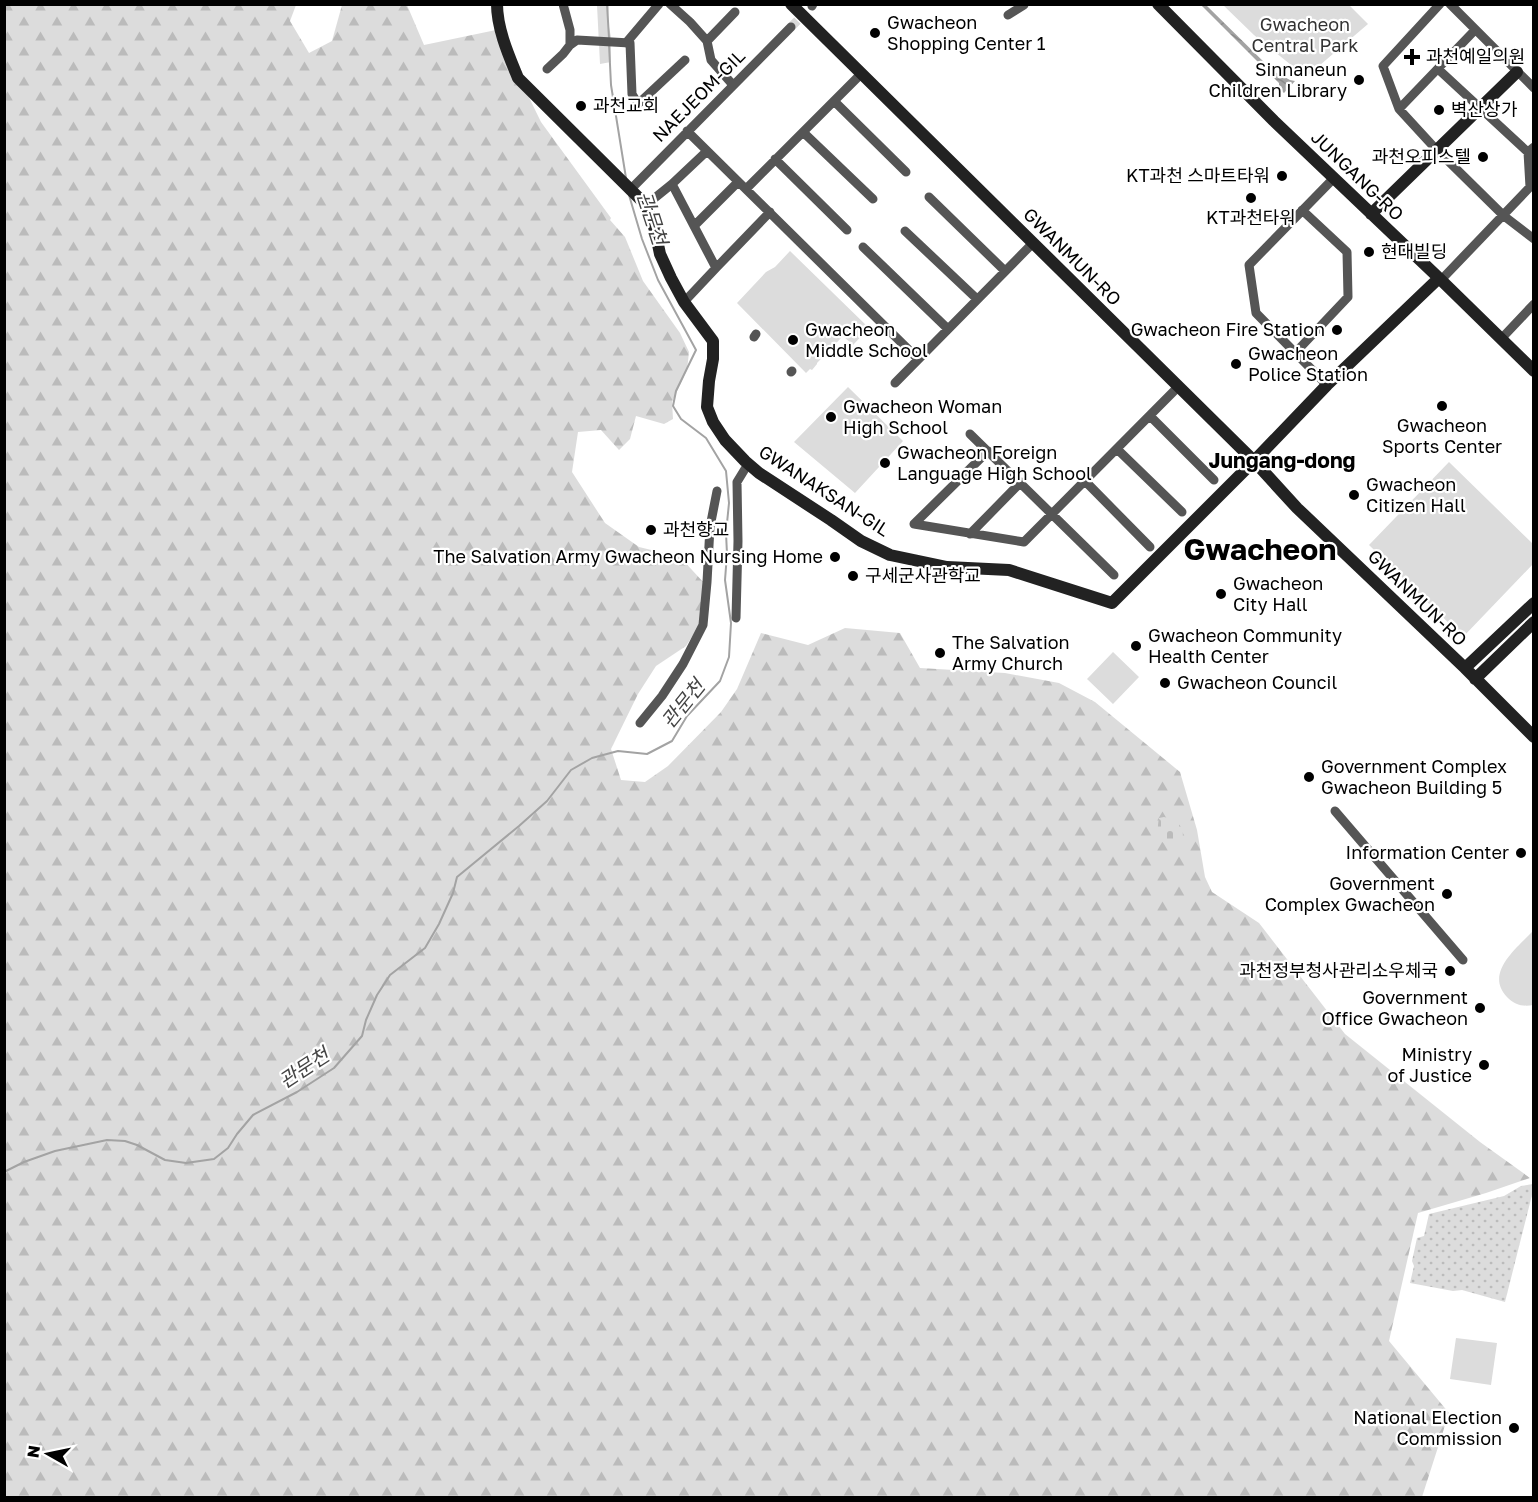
<svg xmlns="http://www.w3.org/2000/svg" width="1538" height="1502" font-family="'Golos Text','Noto Sans KR',sans-serif">
  <defs>
    <pattern id="forest-firs" width="22" height="20" patternUnits="userSpaceOnUse" patternTransform="scale(1.5)"><rect width="22" height="20" fill="#dcdcdc"/><path d="M5 1l3.5 6h-7zM16 11l3.5 6h-7z" fill="#bbb"/></pattern>
    <pattern id="cemetery-stones" width="16" height="16" patternUnits="userSpaceOnUse" patternTransform="scale(1.5)"><rect width="16" height="16" fill="#dcdcdc"/><path d="M2 7V4a2 2 0 0 1 4 0v3zM10 15v-3a2 2 0 0 1 4 0v3z" fill="#bbb"/></pattern>
    <pattern id="garden-dots" width="8" height="8" patternUnits="userSpaceOnUse" patternTransform="scale(1.5)"><rect width="8" height="8" fill="#dcdcdc"/><path d="M2 2h.1M6 6h.1" fill="none" stroke="#bbb" stroke-width="1.8" stroke-linecap="round"/></pattern>
    <pattern id="water-waves" width="16" height="10" patternUnits="userSpaceOnUse" patternTransform="scale(1.5)"><rect width="16" height="10" fill="#a3a3a3"/><path d="M0 5q4-4 8 0t8 0" fill="none" stroke="#8b8b8b"/></pattern>
  </defs>
  <rect width="100%" height="100%" fill="#fff"/>
  <!-- green -->
  <path fill="#dcdcdc" d="M597 5H609L608 22 611 37V62L600 64Z
    M1223 5H1349L1368 24 1306 77 1254 35Z
    M790 251 869 328 853 345 843 336 817 363V364L812 370 810 369 806 373 737 303 766 272 775 267Z
    M848 387 903 441 855 493 794 442Z
    M1449 462 1533 544V564L1463 637 1369 545Z
    M1113 652 1139 677 1113 704 1087 679Z
    M1533 931V1005C1524 1007 1514 1005 1507 997 1484 973 1517 948 1533 931Z
    M1456 1338 1497 1343 1491 1385 1450 1379Z"/>
  <!-- forest -->
  <path fill="url(#forest-firs)" d="M5 5H296L290 21 309 53 332 41 342 5H407L424 45 496 30 541 122 611 218 610 220 625 237 643 281 680 333 689 352 687 370 672 402 673 419 664 424 636 416 630 439 619 450 601 430 578 432 572 472 605 523 639 547 680 557 705 584 704 618 686 646 656 666 638 694 611 749 621 780 645 782 668 766 721 712 737 689 761 633 808 645 845 628 900 633 920 668 1005 673 1059 683 1095 702 1180 772 1197 830 1205 877 1212 892 1259 923 1345 1034 1480 1142 1530 1178 1486 1193 1418 1213 1389 1341 1449 1413 1422 1497 5 1498Z"/>
  <!-- cemetery -->
  <path fill="url(#cemetery-stones)" d="M1164 817C1181 820 1190 834 1176 847 1158 846 1156 834 1159 818Z"/>
  <!-- garden -->
  <path fill="url(#garden-dots)" d="M1533 1184V1191L1505 1302 1462 1290 1453 1291 1410 1283 1414 1266 1412 1261 1417 1238 1424 1236 1429 1214 1504 1196 1521 1186Z"/>
  <!-- water -->
  <path fill="url(#water-waves)" d="M1201 5H1206L1273 71 1290 80 1295 81 1284 93 1279 89V83Z"/>
  <g fill="none" stroke-linecap="round" stroke-linejoin="round">
    <!-- stream -->
    <path stroke="#a3a3a3" stroke-width="2" d="M607 4 609 38
      M609 44 611 85 626 178
      M4 1172 24 1162 55 1151 107 1140 125 1141 137 1145 165 1160 186 1163 214 1159 228 1148 237 1134 253 1115 297 1092 334 1068 362 1036 366 1020 377 995 390 975 425 948 439 924 453 893 457 877 519 826 547 801 571 770 592 758 618 751 647 754 672 741 687 716 720 681 729 657 731 623 725 580 727 554 726 533 729 503 726 471 706 438 681 419 673 406 676 391 696 350 658 280 642 239 629 195"/>
    <!-- street-tunnel -->
    <path stroke="#d9d9d9" stroke-width="9" stroke-dasharray="9 4.5" stroke-linecap="butt" d="M791 27 812 6"/>
    <!-- street -->
    <path stroke="#555" stroke-width="9" d="M563 4 570 30V45
      M670 4 690 22 707 41 711 60 733 85
      M1440 4 1383 66 1399 109 1433 146 1504 216 1534 239
      M1450 4 1534 88
      M812 6 813 4
      M1008 15 1024 5
      M707 41 735 12
      M626 43 659 4
      M547 69 563 54 570 45 577 40 630 43 632 94 638 104 685 60
      M1438 69 1532 156
      M834 101 906 172
      M1399 109 1475 30
      M687 131 918 359
      M803 132 873 199
      M707 151 672 184 716 268 770 212
      M775 159 847 230
      M631 189 791 27
      M746 189 861 74
      M929 197 1005 271
      M646 205 672 184
      M694 226 738 182
      M905 231 977 299
      M863 247 948 329
      M1441 280 1530 187 1528 152 1534 147
      M684 302 716 268
      M754 337 756 334
      M1501 339 1534 304
      M1295 353 1348 297 1347 252 1302 210
      M791 372 792 371
      M895 383 1033 243
      M1327 385 1256 313 1249 265 1334 178
      M1150 416 1214 480
      M970 434 1114 575
      M1117 449 1182 512
      M1085 481 1150 547
      M914 524 1024 542 1178 387
      M914 524 988 451
      M970 534 1021 482
      M736 618 738 541 737 482 748 464
      M640 723 662 696 683 664 703 625 707 582 710 527 717 491
      M1335 811 1463 960"/>
    <!-- secondary -->
    <path stroke="#222" stroke-width="12" d="M497 4C497 29 509 56 518 78L646 205 655 230 660 254 671 278 684 302 713 341V359L709 381 707 407 713 422 725 440 745 461 759 473 831 520 861 541 890 555 947 567 1009 570 1112 603 1254 461 1327 385 1439 278
      M791 4 1254 461 1297 508 1465 668 1534 737
      M1158 4 1274 121 1441 280 1534 371
      M1371 214 1517 72
      M1465 668 1534 603
      M1475 679 1534 622"/>
  </g>
  <!-- markers -->
  <g fill="#000" stroke="#fff" stroke-width="2">
    <circle cx="875" cy="33" r="6"/>
    <path d="M1409 48h6v6h6v6h-6v6h-6v-6h-6v-6h6z"/>
    <circle cx="1359" cy="80" r="6"/>
    <circle cx="581" cy="106" r="6"/>
    <circle cx="1439" cy="110" r="6"/>
    <circle cx="1483" cy="157" r="6"/>
    <circle cx="1282" cy="176" r="6"/>
    <circle cx="1251" cy="198" r="6"/>
    <circle cx="1369" cy="252" r="6"/>
    <circle cx="1337" cy="330" r="6"/>
    <circle cx="793" cy="340" r="6"/>
    <circle cx="1236" cy="364" r="6"/>
    <circle cx="1442" cy="406" r="6"/>
    <circle cx="831" cy="417" r="6"/>
    <circle cx="885" cy="463" r="6"/>
    <circle cx="1354" cy="495" r="6"/>
    <circle cx="651" cy="530" r="6"/>
    <circle cx="835" cy="557" r="6"/>
    <circle cx="853" cy="576" r="6"/>
    <circle cx="1221" cy="594" r="6"/>
    <circle cx="1136" cy="646" r="6"/>
    <circle cx="940" cy="653" r="6"/>
    <circle cx="1165" cy="683" r="6"/>
    <circle cx="1309" cy="777" r="6"/>
    <circle cx="1521" cy="853" r="6"/>
    <circle cx="1447" cy="894" r="6"/>
    <circle cx="1450" cy="971" r="6"/>
    <circle cx="1480" cy="1008" r="6"/>
    <circle cx="1484" cy="1065" r="6"/>
    <circle cx="1514" cy="1428" r="6"/>
  </g>
  <g text-anchor="middle" stroke-width="4.5" stroke-linejoin="round" paint-order="stroke">
    <!-- poi labels -->
    <g font-size="18" fill="#000" stroke="#fff" text-anchor="start">
      <text x="887" y="29">Gwacheon<tspan x="887" dy="21">Shopping Center 1</tspan></text>
      <text x="1426" y="63">과천예일의원</text>
      <text x="1347" y="76" text-anchor="end">Sinnaneun<tspan x="1347" dy="21">Children Library</tspan></text>
      <text x="593" y="112">과천교회</text>
      <text x="1451" y="116">벽산상가</text>
      <text x="1471" y="163" text-anchor="end">과천오피스텔</text>
      <text x="1270" y="182" text-anchor="end">KT과천 스마트타워</text>
      <text x="1251" y="224" text-anchor="middle">KT과천타워</text>
      <text x="1381" y="258">현대빌딩</text>
      <text x="805" y="336">Gwacheon<tspan x="805" dy="21">Middle School</tspan></text>
      <text x="1325" y="336" text-anchor="end">Gwacheon Fire Station</text>
      <text x="1248" y="360">Gwacheon<tspan x="1248" dy="21">Police Station</tspan></text>
      <text x="843" y="413">Gwacheon Woman<tspan x="843" dy="21">High School</tspan></text>
      <text x="1442" y="432" text-anchor="middle">Gwacheon<tspan x="1442" dy="21">Sports Center</tspan></text>
      <text x="897" y="459">Gwacheon Foreign<tspan x="897" dy="21">Language High School</tspan></text>
      <text x="1366" y="491">Gwacheon<tspan x="1366" dy="21">Citizen Hall</tspan></text>
      <text x="663" y="536">과천향교</text>
      <text x="823" y="563" text-anchor="end">The Salvation Army Gwacheon Nursing Home</text>
      <text x="865" y="582">구세군사관학교</text>
      <text x="1233" y="590">Gwacheon<tspan x="1233" dy="21">City Hall</tspan></text>
      <text x="1148" y="642">Gwacheon Community<tspan x="1148" dy="21">Health Center</tspan></text>
      <text x="952" y="649">The Salvation<tspan x="952" dy="21">Army Church</tspan></text>
      <text x="1177" y="689">Gwacheon Council</text>
      <text x="1321" y="773">Government Complex<tspan x="1321" dy="21">Gwacheon Building 5</tspan></text>
      <text x="1509" y="859" text-anchor="end">Information Center</text>
      <text x="1435" y="890" text-anchor="end">Government<tspan x="1435" dy="21">Complex Gwacheon</tspan></text>
      <text x="1438" y="977" text-anchor="end">과천정부청사관리소우체국</text>
      <text x="1468" y="1004" text-anchor="end">Government<tspan x="1468" dy="21">Office Gwacheon</tspan></text>
      <text x="1472" y="1061" text-anchor="end">Ministry<tspan x="1472" dy="21">of Justice</tspan></text>
      <text x="1502" y="1424" text-anchor="end">National Election<tspan x="1502" dy="21">Commission</tspan></text>
    </g>
    <!-- park labels -->
    <g font-size="18" fill="#333" stroke="#fff">
      <text x="1305" y="31">Gwacheon<tspan x="1305" dy="21">Central Park</tspan></text>
    </g>
    <!-- street labels -->
    <g font-size="18" fill="#000" stroke="#fff">
      <text transform="translate(699 96) rotate(-45)" y="6">NAEJEOM-GIL</text>
      <text transform="translate(1357 176) rotate(44)" y="6">JUNGANG-RO</text>
      <text transform="translate(1072 257) rotate(45)" y="6">GWANMUN-RO</text>
      <text transform="translate(824 491) rotate(33)" y="6">GWANAKSAN-GIL</text>
      <text transform="translate(1417 598) rotate(44)" y="6">GWANMUN-RO</text>
    </g>
    <!-- water labels -->
    <g font-size="20" font-style="italic" fill="#444" stroke="#fff">
      <text transform="translate(652 218) rotate(72)" y="7">관문천</text>
      <text transform="translate(683 704) rotate(-51)" y="7">관문천</text>
      <text transform="translate(304 1068) rotate(-33)" y="7">관문천</text>
    </g>
    <!-- quarter labels -->
    <g font-size="21" font-weight="bold" fill="#000" stroke="#fff">
      <text x="1282" y="468">Jungang-dong</text>
    </g>
    <!-- town labels -->
    <g font-size="30" font-weight="bold" fill="#000" stroke="#fff">
      <text x="1260" y="560">Gwacheon</text>
    </g>
  </g>
  <!-- border -->
  <rect width="1538" height="1502" fill="none" stroke="#000000" stroke-width="12"/>
  <!-- north arrow -->
  <g transform="translate(48 1454) rotate(279)" stroke="#ffffff" stroke-width="4.5" paint-order="stroke">
  <path d="M0-4.5L10 22L0 15L-10 22Z" fill="#000000"/>
  <text y="-9" font-size="16" font-weight="bold" text-anchor="middle" fill="#000000">N</text>
  </g>
</svg>
